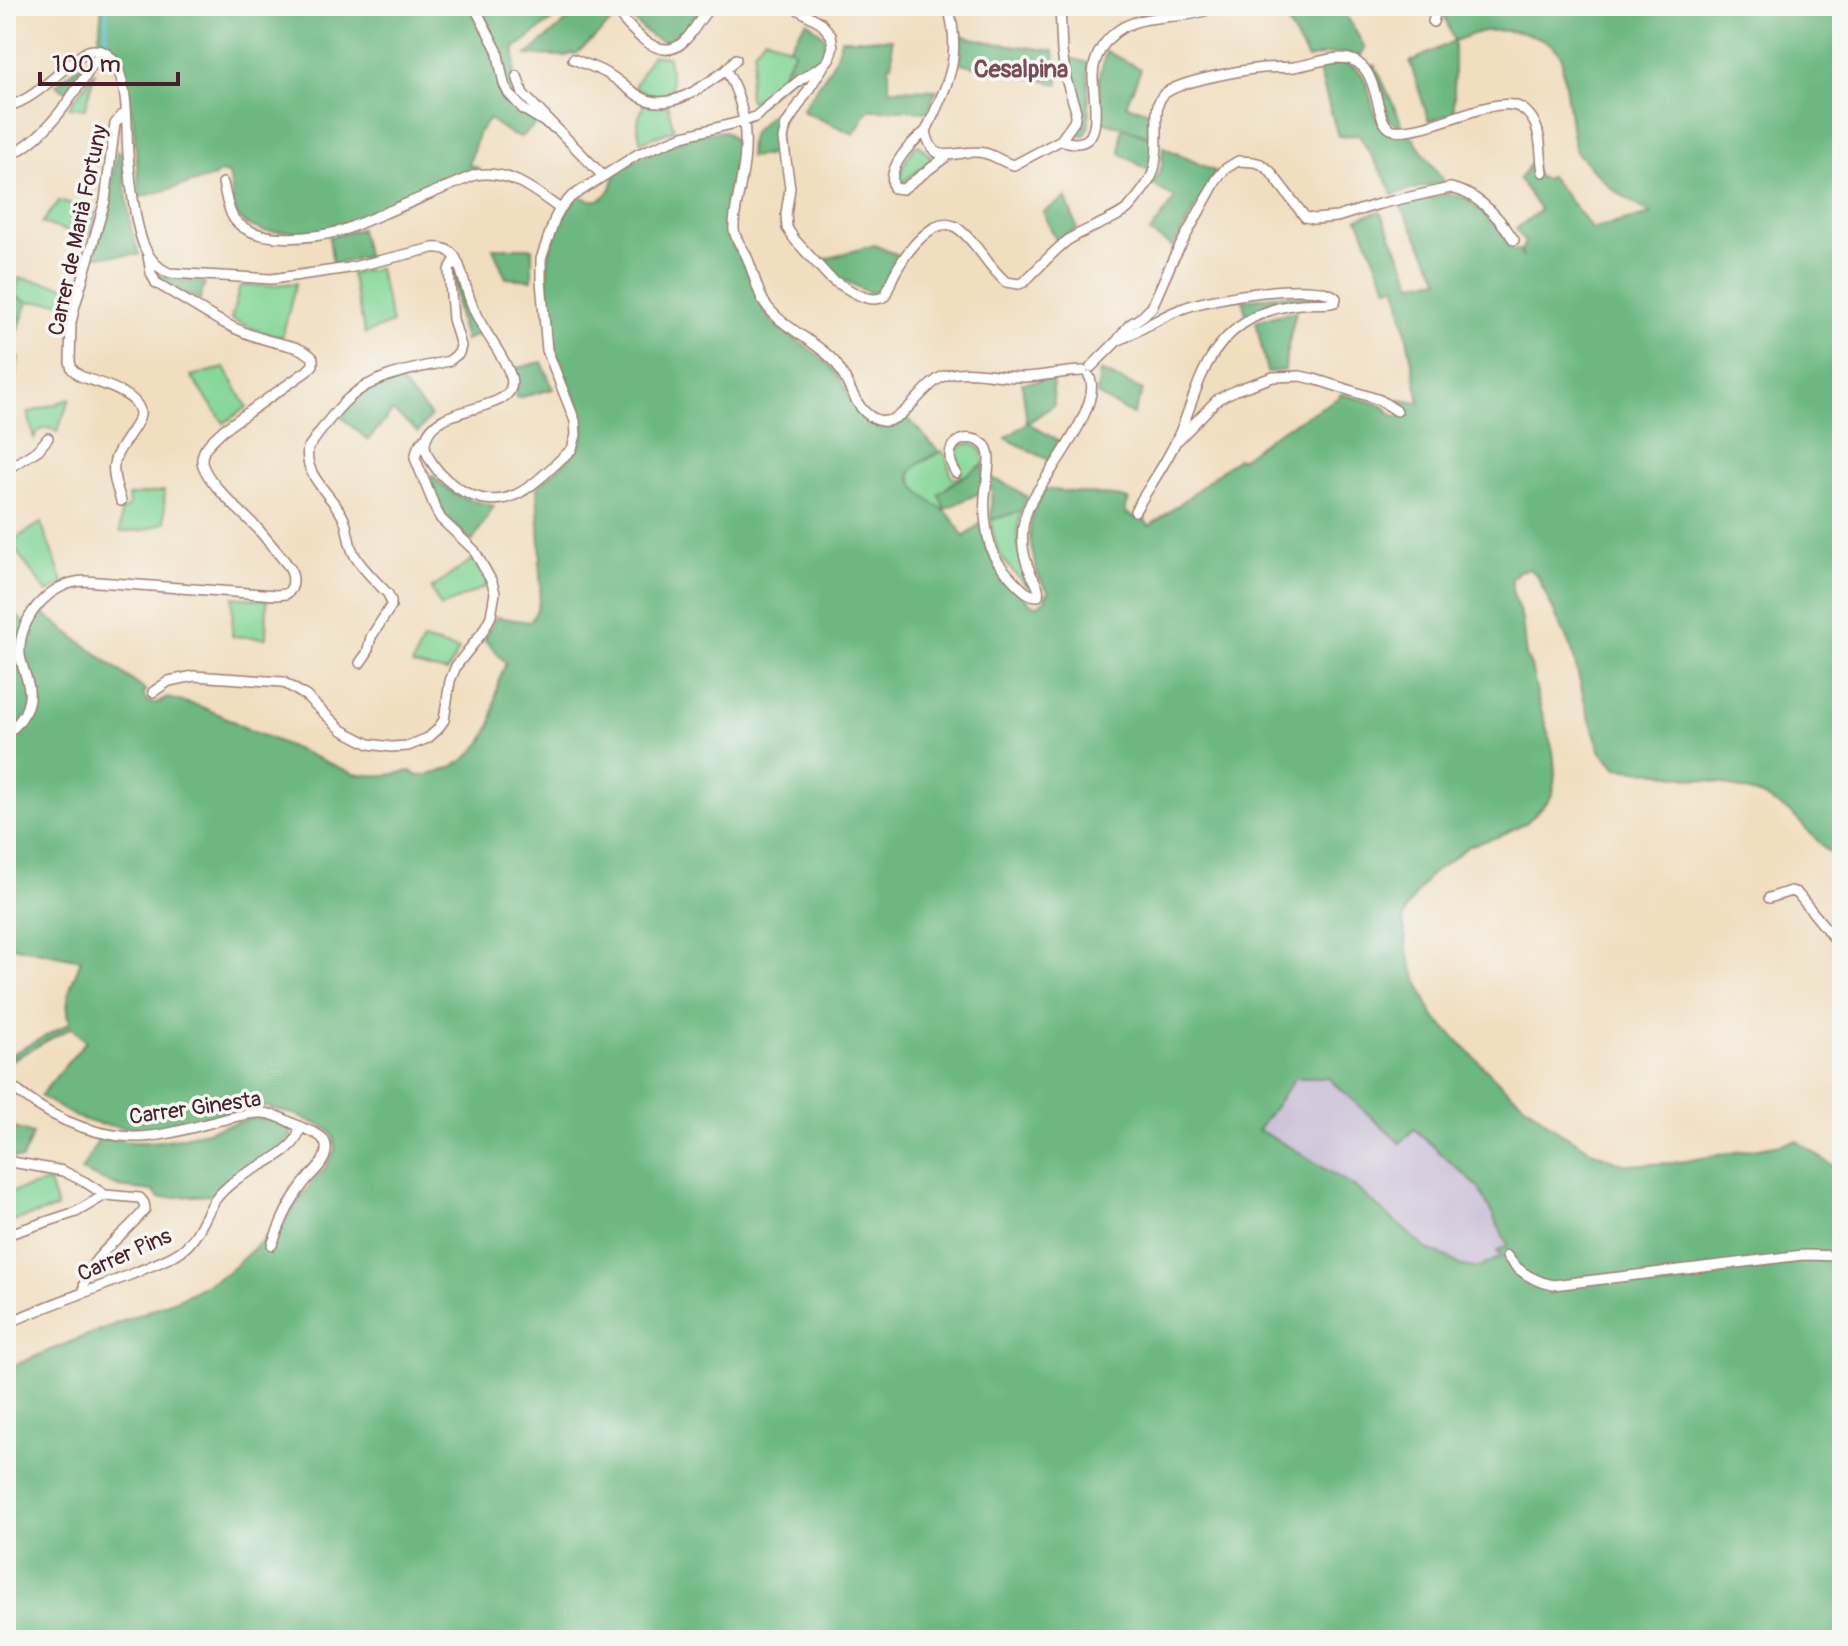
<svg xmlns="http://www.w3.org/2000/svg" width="1848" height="1646" font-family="Pangolin,sans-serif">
  <rect width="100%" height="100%" fill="#f6f6f2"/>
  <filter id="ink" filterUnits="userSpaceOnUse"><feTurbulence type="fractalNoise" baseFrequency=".0125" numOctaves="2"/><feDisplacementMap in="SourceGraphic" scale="16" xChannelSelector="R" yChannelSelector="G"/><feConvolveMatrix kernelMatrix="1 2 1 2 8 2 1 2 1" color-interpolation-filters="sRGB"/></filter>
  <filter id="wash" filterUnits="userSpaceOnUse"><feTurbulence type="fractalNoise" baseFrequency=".006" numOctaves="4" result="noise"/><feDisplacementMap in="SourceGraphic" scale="32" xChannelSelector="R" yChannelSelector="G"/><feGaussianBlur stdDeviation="1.8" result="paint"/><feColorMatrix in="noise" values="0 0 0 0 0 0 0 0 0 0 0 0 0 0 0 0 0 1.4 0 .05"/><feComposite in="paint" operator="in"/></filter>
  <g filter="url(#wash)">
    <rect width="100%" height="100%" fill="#f1debf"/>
    <!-- industrial -->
    <path fill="#cabfd7" d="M1295 1077 1328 1078 1400 1142 1414 1128 1478 1187 1509 1245 1501 1257 1480 1267 1473 1268 1459 1265 1447 1257 1428 1250 1356 1188 1292 1148 1258 1131Z"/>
    <!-- green -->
    <path fill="#85d798" stroke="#687b62" stroke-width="2" d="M765 37 795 50C783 72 775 91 750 101 744 84 756 68 754 51Z
      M652 55 668 57 673 94 650 95 634 87Z
      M95 71 85 109 69 107 92 75Z
      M645 103 668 106 674 130 641 142C636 127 637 118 645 103Z
      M919 145 931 157 930 161 902 183H899C898 170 909 156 915 146Z
      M59 201 96 212 88 238 42 223Z
      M378 268 392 323 365 334 351 274Z
      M19 278 74 288 70 302H28L15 296Z
      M296 283 282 337 256 330 231 319 240 286H266Z
      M225 368 247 407 224 423 191 376Z
      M70 399 57 432C48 425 39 428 34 438L28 413Z
      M966 444C979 443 984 452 984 464L953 483 939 494 945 509 943 511C929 500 906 488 912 468L942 451 946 456 952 478H960L961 469C955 458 953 449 966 444Z
      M164 491 165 522 145 530 120 532 121 510 126 509 129 505 128 496Z
      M1021 511C1016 529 1017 545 1022 563 1025 571 1029 579 1028 587 1005 565 994 552 991 520Z
      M41 523 63 582 47 593 10 542Z
      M473 559 484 577 487 586 441 607 431 589Z
      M233 597 267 600 266 638 232 636Z
      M423 640 459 650 447 672 412 665Z
      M49 1182 57 1208 6 1223V1193Z"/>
    <!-- forest -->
    <path fill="#6cb880" stroke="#5b6c56" stroke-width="2" fill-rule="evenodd" d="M102 6H571L515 48 513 93 542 119 521 137 512 135 489 119 478 133 469 165 478 168 413 199 344 227 316 232 264 231 245 224 236 214 233 204 230 177 228 174 221 172 214 177 140 197 133 119 124 71 117 53 112 47 99 39Z
      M584 6H604L614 20 576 54 572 53 567 56 527 55Z
      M622 6H694L697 12C690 21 683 37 672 41 656 47 630 18 622 6Z
      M1278 6 1292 11 1307 6H1341L1365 48 1359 58C1342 49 1326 55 1308 59Z
      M1443 6H1842V460L1837 472 1842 481V855L1828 851 1791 813 1762 796 1721 783 1646 771 1617 768 1601 752 1587 711 1572 650 1537 575 1529 569 1519 571 1512 578V590L1522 620 1526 656 1531 666 1538 699 1553 751 1555 772 1553 793 1548 801 1526 823 1497 837 1469 846 1430 875 1406 909 1403 919 1407 950 1413 970 1433 1016 1504 1087 1557 1130 1596 1153 1626 1165 1674 1163 1797 1141 1842 1172V1640H6V1369L48 1351 183 1297 227 1273 286 1219 310 1185 325 1168 335 1150 334 1139 329 1130 324 1127 296 1115 267 1107 242 1108 179 1126 138 1129 98 1124 76 1117 40 1096 86 1041 72 1027 6 1063V1057L70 1023C63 998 72 984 81 960L6 945V603L22 621 32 627 41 612 146 691 143 695C150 707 157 704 168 698L199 706 223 716 251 731 272 739 354 774 381 776 411 771 417 776C449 774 480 756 491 724 494 714 494 704 496 693 497 682 502 673 506 663L484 639 496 617 530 622C543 605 541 582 539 562L541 561 537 488C549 475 568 463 578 448 597 419 559 374 554 345 547 283 536 248 578 195 600 208 613 195 615 172 648 152 685 135 724 131 761 154 719 208 732 241 735 250 742 258 746 268 757 290 758 308 778 326 795 341 816 350 831 367 853 390 862 453 907 417L939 452C902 471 901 478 934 504 938 507 942 508 945 511 953 517 958 529 964 537L981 523C987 564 1004 577 1031 604L1037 606 1045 600 1046 595 1049 592 1039 577 1037 571C1027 535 1026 522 1044 489L1113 496 1129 500 1125 508 1127 514 1134 517 1141 514 1149 526C1181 506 1207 480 1238 458L1240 460 1273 435 1338 398 1341 394C1354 398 1368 400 1380 405 1391 409 1389 418 1401 416L1404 411 1400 400 1420 403 1397 286 1387 287 1358 218 1380 211 1413 283 1440 279 1400 205 1447 194 1466 198 1500 229 1508 247 1513 250H1519L1523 258 1521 251 1525 242 1516 229 1540 210 1519 179 1534 159 1535 171 1538 177 1545 179 1550 176 1592 229 1651 214 1612 189 1580 156 1576 152 1573 139 1561 56C1549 33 1510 29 1485 31 1475 32 1464 38 1454 41V112L1429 121 1410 62 1454 41 1443 12ZM1295 1078H1328L1400 1143 1414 1129 1478 1187 1508 1245 1497 1251 1501 1257 1480 1267 1473 1268 1459 1265 1447 1257 1428 1250 1356 1188 1292 1148 1258 1130Z
      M807 21 824 36 825 51 821 58 797 70 763 102 753 109C755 97 762 98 770 90 781 80 788 64 795 51L789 47Z
      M962 36 995 43 1054 51 1059 84 961 63Z
      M841 39H892V64L889 65V89L937 90 927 112 912 110H868L854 134 802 111C815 87 837 67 841 39Z
      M1106 51 1141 69 1126 105 1151 112 1152 136 1124 128 1153 139V165L1151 172 1120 153 1122 127 1102 121 1099 79Z
      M1070 58 1088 63 1089 127 1085 135 1076 137 1073 136 1082 125 1083 113 1071 74Z
      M84 61 86 65 68 92 56 85Z
      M1340 63C1388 68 1352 135 1411 135L1445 183 1433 184 1393 195 1391 188 1359 135 1338 136 1318 68Z
      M1375 65 1402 124H1396L1389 120 1379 84 1369 68Z
      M799 88C788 108 772 130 778 154L749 157 750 140 752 133Z
      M1163 147 1216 172 1173 247 1150 233 1175 198 1153 185 1162 166Z
      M117 151 121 153 131 228 139 255 95 256 110 202 116 154Z
      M1066 198 1077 228 1057 242 1043 212Z
      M360 229 367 257 333 264 329 237Z
      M874 245 899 256 882 287 875 293H869L835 275 822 260Z
      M493 248H532V280L506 278Z
      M454 270 466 307 479 333 465 341 457 309Z
      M156 273 174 279 205 283 200 300C185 293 165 288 156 273Z
      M1283 295 1327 297 1275 305 1246 315 1243 300Z
      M15 296 28 302 19 327 6 352V321Z
      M1296 311 1286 355 1285 370 1267 372 1256 322 1274 316Z
      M6 355 19 357C14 374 16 391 6 405Z
      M542 362 553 389 517 398 515 395 518 383 513 369Z
      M1100 371 1143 390 1133 415 1097 395Z
      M396 378 431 416 418 432 393 411 368 440 340 416 363 394Z
      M1052 379 1054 405 1028 423 1062 443 1050 461 1006 438 1027 423 1022 383Z
      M984 464 981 492 945 509 939 494 953 483Z
      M433 476C454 497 466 499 494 506L472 542 444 515 431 481V476Z
      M992 478 1010 486 1027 497 1021 511 991 520Z
      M259 1118C270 1119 284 1121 292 1131 289 1151 253 1163 237 1173 228 1178 220 1186 213 1195L159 1198 153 1191 119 1187 81 1171 100 1137C112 1139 125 1142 138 1142 177 1143 212 1129 249 1119Z
      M6 1125 33 1134 22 1159 6 1157Z"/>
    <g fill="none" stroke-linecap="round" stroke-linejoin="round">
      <!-- stream -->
      <path stroke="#6bc3e8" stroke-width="3" d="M106 6V42"/>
    </g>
  </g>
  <g filter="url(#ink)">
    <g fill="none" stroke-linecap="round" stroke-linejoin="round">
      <defs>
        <path id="minor" d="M474 6 497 50 504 84 509 94 523 109 556 129
          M612 6C626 24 659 67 684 41 695 31 700 16 712 6
          M948 6C963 60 947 84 926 131 933 171 959 147 984 153 995 155 1003 163 1014 165L1061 140 1074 122 1076 111 1066 79 1062 52 1060 6
          M1433 22 1437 6
          M573 59C585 64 597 68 608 74 622 82 636 98 651 101 678 107 706 84 726 70 746 104 749 143 741 181 739 196 733 215 734 230 735 238 740 245 744 251 753 267 755 287 764 302 781 328 814 339 834 361 850 379 854 416 882 421 904 424 923 384 944 376 969 367 997 378 1023 377 1043 377 1063 371 1083 371
          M823 67 786 125 783 139 790 188 786 214 787 228 795 240 829 277 834 281C849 289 869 306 885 296 889 288 891 280 895 273 905 254 936 209 960 230 978 244 988 267 1006 282L1019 284 1024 282C1039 268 1052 252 1068 240 1084 229 1121 218 1131 205 1155 177 1157 170 1157 134 1157 125 1156 113 1158 104 1159 101 1162 96 1164 94 1179 81 1243 70 1263 68 1274 67 1284 68 1294 67 1310 65 1325 58 1341 58 1382 59 1372 115 1389 128 1395 132 1406 130 1413 129 1442 125 1487 101 1513 105 1523 107 1531 115 1535 124 1542 138 1540 156 1543 172
          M726 70 736 59
          M517 76 523 94 603 176
          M6 107C40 98 59 68 88 51 101 47 112 55 117 67 129 93 126 126 128 154 130 177 135 225 144 246 149 258 157 268 169 273L272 279 349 268 433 248C457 246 459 265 465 284 469 296 472 308 478 318 488 338 504 355 511 377 521 415 436 401 426 439 422 451 432 463 439 472 457 492 487 508 515 495 534 487 556 463 572 449L576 435 575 421 547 350 541 281V259L555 218 560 209 571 197 638 154 683 136 744 121 755 117 800 80 825 64 829 59 833 47 831 35 820 22 792 6
          M926 131C911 143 886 167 894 188L903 189 947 156
          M1061 140C1108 156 1093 102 1093 76 1093 66 1097 55 1102 47 1131 4 1179 26 1216 6
          M6 157C50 138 76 89 102 51
          M223 183C226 195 227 209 234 219 255 246 315 238 344 230L475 175C509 169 534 190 560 209
          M1117 341C1140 331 1161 316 1184 308 1209 298 1318 279 1336 298L1335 302 1331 303C1321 304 1311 303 1300 304 1253 309 1219 334 1201 377 1192 398 1186 421 1176 441 1165 465 1148 488 1135 511
          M1091 367 1117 341 1129 325 1143 316 1152 307 1173 259 1217 179 1225 169 1238 161 1254 162 1261 164 1269 170 1305 217 1314 219 1337 217 1379 204 1450 188C1477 193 1499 217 1514 240
          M1178 440 1218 399 1236 390 1273 377 1300 376 1314 379 1380 400 1397 411
          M6 470 38 450 48 438
          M956 473C953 468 950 462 950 456 950 439 970 434 982 443 987 446 989 453 989 459 989 471 986 484 985 496 984 511 986 530 990 545 993 559 1004 570 1014 581 1021 588 1027 596 1038 596 1040 587 1035 582 1031 574 1020 551 1019 524 1031 502 1044 477 1105 403 1089 376
          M121 501C118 490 112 477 114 464 115 454 123 445 128 437 132 430 139 422 140 415 142 393 95 382 80 376L72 369 70 362 71 323 74 309 105 201 115 124 121 116 126 114
          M360 663 367 653 371 637 391 606V601L388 594C377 582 363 570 355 556 348 545 349 531 344 519 333 495 303 477 308 448 321 431 333 412 349 398 375 374 415 369 449 361L459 353 461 346 453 319 449 270 456 259
          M153 692 169 681 194 676 283 682 306 696 342 730 369 744 391 747 408 746 428 738 437 730 444 720 450 681 456 666 482 633 491 616 495 593 492 582 474 550 441 519 436 510 415 458 418 447 424 439
          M6 735C18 724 27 714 29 698 31 683 22 670 20 655 17 621 48 582 84 581L276 595 286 594C295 588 294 578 290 568 280 555 269 542 258 529 244 514 204 481 202 461 201 448 215 438 223 430L307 371 313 365V358C302 346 283 345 267 340 227 330 192 303 156 283L151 273 148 256
          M1769 898 1791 891 1797 893 1842 948
          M6 1081C41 1113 84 1134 132 1137 161 1138 193 1127 221 1120 234 1117 250 1112 263 1113 278 1114 290 1123 303 1128 314 1133 328 1136 326 1151 325 1161 317 1169 310 1176 291 1197 282 1219 272 1245
          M6 1161 63 1171 85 1182 105 1195
          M6 1235 76 1212 105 1195 140 1198 144 1203 145 1209C128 1234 81 1261 84 1292
          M1507 1256C1518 1272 1534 1281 1553 1285L1803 1255 1842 1256
          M6 1324C49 1304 94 1290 137 1272 152 1265 168 1260 181 1251 198 1239 204 1217 215 1200 221 1192 229 1185 237 1179 254 1167 301 1151 299 1127"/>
      </defs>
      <!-- minor casing -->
      <use href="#minor" stroke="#9e7e75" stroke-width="12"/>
      <!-- minor -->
      <use href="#minor" stroke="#fff" stroke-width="9"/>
    </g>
  </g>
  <g text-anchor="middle" stroke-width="7" stroke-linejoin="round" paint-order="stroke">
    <!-- street labels -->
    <g font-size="22" fill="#4a1f2b" stroke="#f6f6f2">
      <text transform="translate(77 230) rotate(-78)" y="8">Carrer de Marià Fortuny</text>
      <text transform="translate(195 1107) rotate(-8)" y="8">Carrer Ginesta</text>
      <text transform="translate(124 1254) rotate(-24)" y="8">Carrer Pins</text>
    </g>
    <!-- neighbourhood labels -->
    <g font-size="24" font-weight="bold" fill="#794c5c" stroke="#f6f6f2">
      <text x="1021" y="77">Cesalpina</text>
    </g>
  </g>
  <!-- margin -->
  <rect width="1848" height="1646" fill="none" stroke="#f6f6f2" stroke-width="32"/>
  <!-- scale -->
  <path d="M40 72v12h138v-12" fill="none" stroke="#4a1f2b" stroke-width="4"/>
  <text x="52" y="72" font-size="24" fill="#4a1f2b" stroke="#f6f6f2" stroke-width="6" paint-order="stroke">100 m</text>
</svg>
